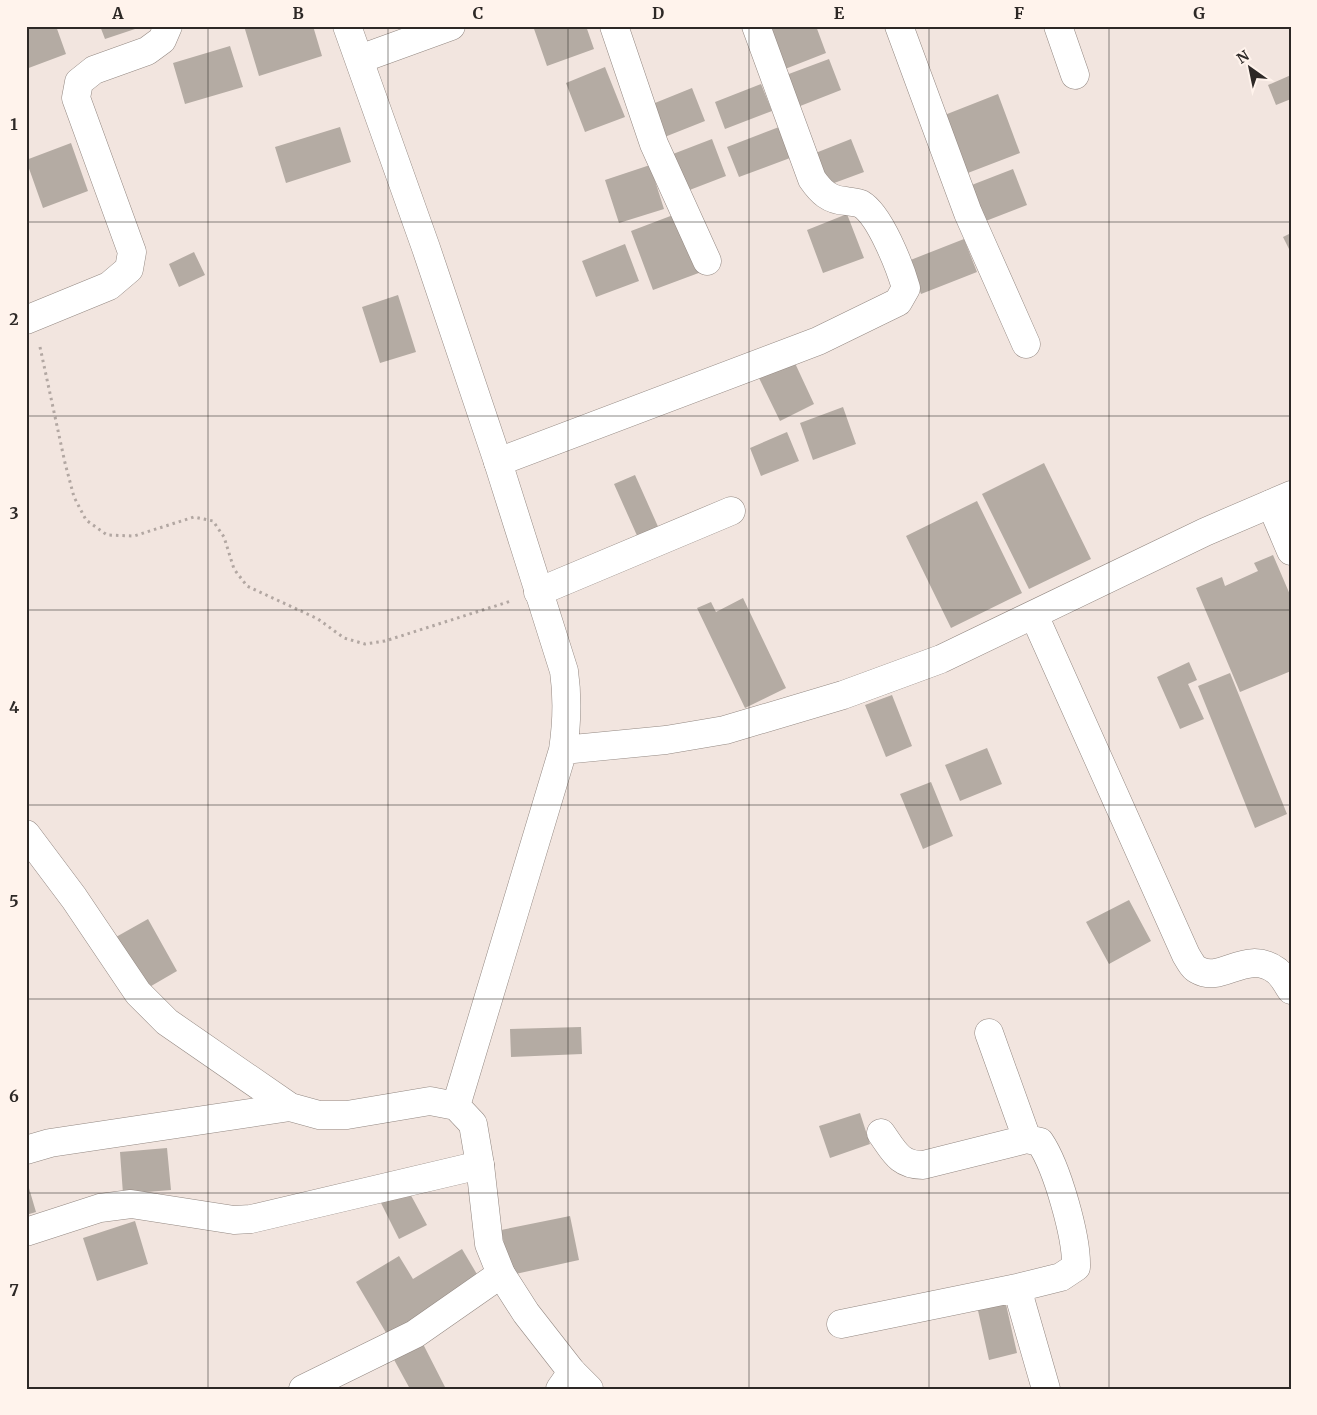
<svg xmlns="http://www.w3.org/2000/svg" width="1317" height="1415" font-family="Merriweather,serif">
  <rect width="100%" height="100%" fill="#f2e5df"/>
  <!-- building -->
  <path fill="#b4aba3" d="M26 26H56L66 54 26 69Z
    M100 26H141V27L105 39Z
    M244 26H313L322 56 259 76Z
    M533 26H586L594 49 547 66Z
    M781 26H816L826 53 780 71 765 32Z
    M230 46 243 87 185 104 173 63Z
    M829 59 841 90 790 110 778 78Z
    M605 67 625 117 585 132 566 83Z
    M1291 75V99L1276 105 1268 85Z
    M761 84 772 111 725 129 715 102Z
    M692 88 705 121 657 140 645 107Z
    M998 94 1020 153 960 176 937 118Z
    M340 127 351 162 286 183 275 147Z
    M779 127 790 158 739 177 727 147Z
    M712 139 726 176 687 191 673 154Z
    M851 139 864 172 826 186 813 154Z
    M71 143 88 191 43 208 26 160Z
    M650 165 664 209 619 223 605 180Z
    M1013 169 1027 205 978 224 964 188Z
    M681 212 704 271 653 290 631 231Z
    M847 214 864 258 823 273 807 230Z
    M1291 233V253L1283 237Z
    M964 239 977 272 921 294 908 261Z
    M625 244 639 281 596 297 582 261Z
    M194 252 205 275 179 287 169 264Z
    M398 295 416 352 380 363 362 307Z
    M794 361 814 404 780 421 759 378Z
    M843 407 856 444 813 460 800 423Z
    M787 432 799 461 761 476 750 448Z
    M1044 463 1091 559 1029 589 982 494Z
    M635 475 660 531 639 540 614 484Z
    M977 501 1022 593 951 628 906 536Z
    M1273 555 1291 597V671L1240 692 1196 588 1222 577 1225 586 1258 571 1254 563Z
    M743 598 786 688 745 708 697 608 711 602 716 612Z
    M1189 662 1197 680 1188 684 1204 719 1180 729 1157 677Z
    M1230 673 1287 814 1255 828 1198 686Z
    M892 695 912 746 886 757 865 705Z
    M987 748 1002 784 960 801 945 765Z
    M931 782 953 836 923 849 900 794Z
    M1129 900 1151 941 1109 964 1086 922Z
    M148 919 177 971 146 989 116 937Z
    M581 1027 582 1054 511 1057 510 1029Z
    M860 1113 870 1144 830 1158 819 1126Z
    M167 1148 171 1190 123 1194 120 1152Z
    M26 1178 36 1212 26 1215Z
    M407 1188 427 1225 399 1239 381 1203Z
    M570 1216 579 1260 511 1275 501 1230Z
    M135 1221 148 1264 97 1281 83 1238Z
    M462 1249 481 1281 388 1336 356 1282 399 1256 413 1279Z
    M1005 1300 1017 1353 989 1360 977 1306Z
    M421 1340 446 1389H410L392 1356Z"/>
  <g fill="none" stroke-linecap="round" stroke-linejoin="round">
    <defs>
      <path id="street" d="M614 26 654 144 707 261
        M899 26 968 213 1026 344
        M1058 26 1075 75
        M360 59 451 26
        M26 320 109 286 129 269 132 252 76 98 79 82 94 70 147 51 162 40 168 26
        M498 462 818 341 898 302 906 288C900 267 880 215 861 204 857 202 850 202 846 201 829 200 821 192 812 179L756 26
        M1271 504 1291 551
        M538 592 731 511
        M1034 615 1186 955C1189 960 1193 968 1198 970 1222 984 1246 948 1277 971 1282 975 1287 984 1291 990
        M989 1033 1027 1139
        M26 1150 50 1143 290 1107
        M26 1232 100 1208 131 1204 234 1220 251 1219 480 1165
        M1017 1288 1046 1389
        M841 1324 1017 1288 1061 1277 1076 1267C1077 1237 1057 1167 1040 1142L1027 1139 923 1165C899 1165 894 1151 881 1133
        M303 1389 415 1334 501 1274
        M560 1389 572 1372"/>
      <path id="secondary" d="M347 26 426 248 498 462 564 671C568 699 567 723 563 750L456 1106
        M563 750 666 740 725 730 843 695 941 659 1205 532 1291 495
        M26 834 74 898 138 993 167 1022 290 1107 319 1115H347L430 1101 456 1106 473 1124 480 1165 489 1244 501 1274 526 1313 572 1372 589 1389"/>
    </defs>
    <!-- street casing -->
    <use href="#street" stroke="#938882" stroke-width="29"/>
    <!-- secondary casing -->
    <use href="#secondary" stroke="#938882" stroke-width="29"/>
    <!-- path -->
    <path stroke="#b2a7a2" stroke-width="3" stroke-dasharray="2.5 4" stroke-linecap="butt" d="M40 347 65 463 74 497 86 520 107 535 134 536 194 517 213 521 224 537 234 569 247 586 318 619 344 638 365 644 385 641 511 601"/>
    <!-- street -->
    <use href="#street" stroke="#fff" stroke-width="28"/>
    <!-- secondary -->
    <use href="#secondary" stroke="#fff" stroke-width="28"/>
  </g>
  <!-- grid -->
  <path fill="none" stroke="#2d2826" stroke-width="1" stroke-opacity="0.55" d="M208 26V1389M388 26V1389M568 26V1389M749 26V1389M929 26V1389M1109 26V1389M26 222H1291M26 416H1291M26 610H1291M26 805H1291M26 999H1291M26 1193H1291"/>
  <!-- border -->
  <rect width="1317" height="1415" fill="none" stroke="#fff3ec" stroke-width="55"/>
  <!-- north arrow -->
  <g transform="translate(1250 68) rotate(327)" stroke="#fff3ec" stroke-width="4" paint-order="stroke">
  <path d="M0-4L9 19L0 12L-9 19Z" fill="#2d2826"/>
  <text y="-8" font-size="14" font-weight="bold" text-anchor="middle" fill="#2d2826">N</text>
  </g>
  <rect x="28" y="28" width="1262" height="1360" fill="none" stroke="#2d2826" stroke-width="2"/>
  <g font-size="16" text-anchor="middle" font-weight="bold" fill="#2d2826">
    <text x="118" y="19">A</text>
    <text x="298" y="19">B</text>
    <text x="478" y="19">C</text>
    <text x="658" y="19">D</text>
    <text x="839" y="19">E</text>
    <text x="1019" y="19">F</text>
    <text x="1199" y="19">G</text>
    <text x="14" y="130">1</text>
    <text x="14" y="325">2</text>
    <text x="14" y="519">3</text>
    <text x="14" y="713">4</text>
    <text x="14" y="907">5</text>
    <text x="14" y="1102">6</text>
    <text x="14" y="1296">7</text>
  </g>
</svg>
